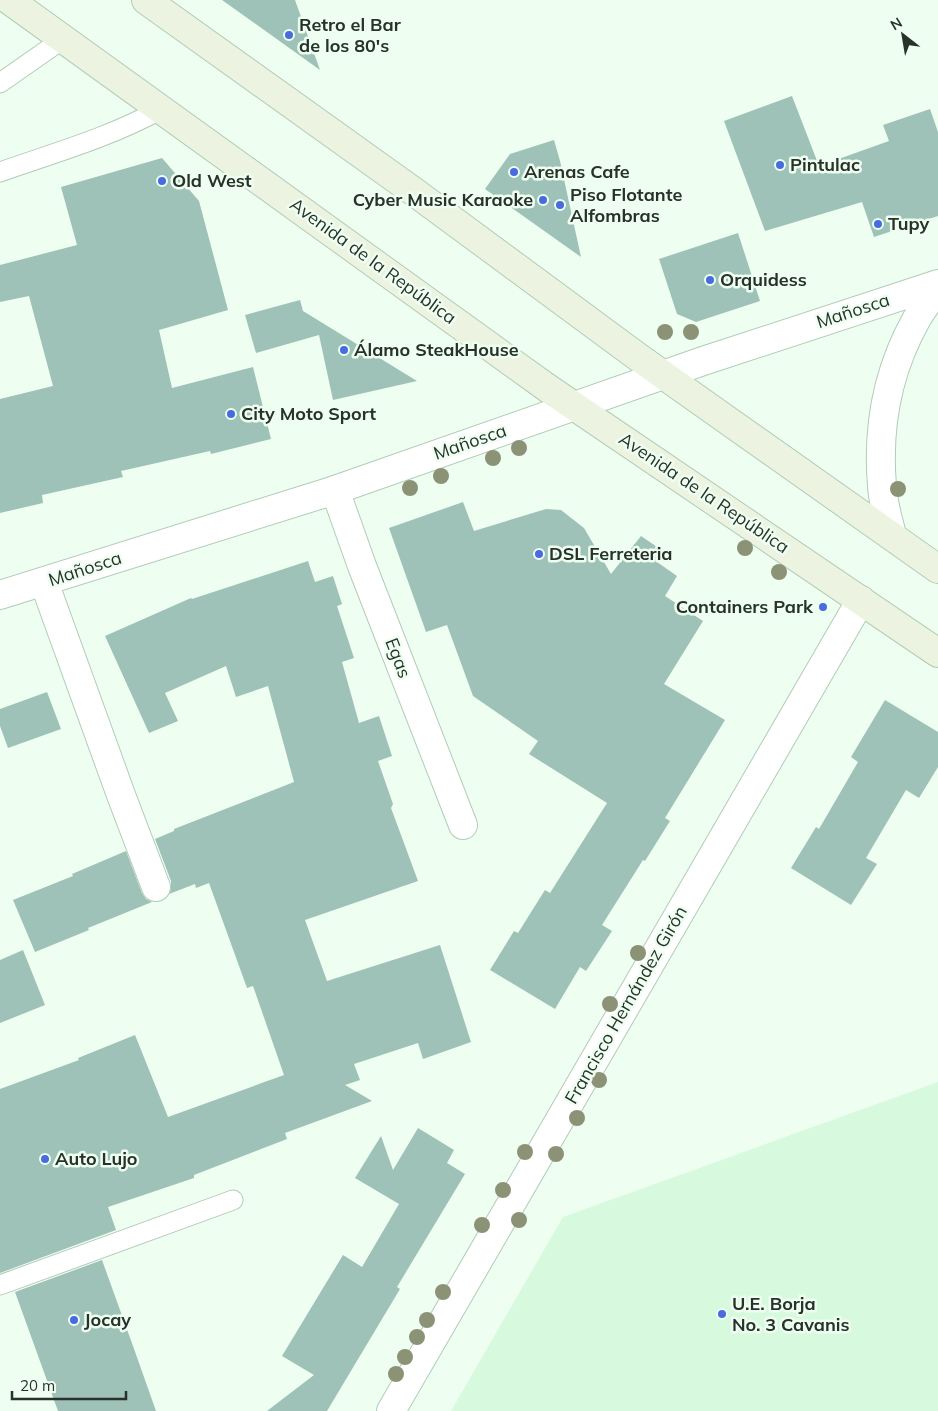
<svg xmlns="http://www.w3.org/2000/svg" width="938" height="1411" font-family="Mulish,sans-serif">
  <rect width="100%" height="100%" fill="#eefef1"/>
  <!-- built -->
  <path fill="#d7fade" d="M938 1082V1411H451L563 1217Z"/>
  <!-- building -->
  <path fill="#9ec2b7" d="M222 0H295L320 70Z
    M792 96 819 166 889 141 883 125 930 109 938 132V216L874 237 862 202 765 231 724 121Z
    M554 140 560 161 581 257 485 189 510 154Z
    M162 158 199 201 228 310 159 330 172 388 253 367 271 439 211 454 210 451 121 471 123 477 42 495 43 503 0 513V399L53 386 29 296 0 302V265L77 245 61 187Z
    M738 233 760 301 696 322 677 314 659 259Z
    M300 300 303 311 417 381 333 400 319 335 256 353 245 315Z
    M463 502 474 531 546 509 561 510 584 528 611 574 641 536 663 551 657 562 677 576 665 596 703 621 664 684 725 720 665 818 670 821 645 861 643 860 602 925 612 931 586 971 580 967 555 1009 490 970 514 931 518 933 545 890 550 893 607 803 529 754 538 741 473 696 447 625 426 632 389 528Z
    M308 561 315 582 333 576 342 604 337 606 354 658 342 662 359 723 379 716 392 756 378 761 393 804 391 808 418 881 305 920 327 981 440 945 471 1042 423 1059 418 1043 354 1064 360 1080 345 1085 372 1101 285 1133 287 1139 194 1175V1178L108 1207 116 1230 0 1273V1089L79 1060 78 1058 135 1035 168 1117 284 1075 253 986 247 988 209 883 196 888 195 884 169 894 171 889V881L155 839 174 831V829L294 782 268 686 236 697 226 666 165 693 178 721 149 733 105 636 191 598 192 599Z
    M47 692 61 729 8 748 0 726V709Z
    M885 700 938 732V767L919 798 906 790 866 858 877 864 851 905 791 868 816 827 819 829 858 762 851 757Z
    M126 851 142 893 146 899 152 902 88 928 89 930 35 952 13 900 73 876 72 874Z
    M23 950 45 1005 0 1023V960Z
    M418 1128 454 1150 447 1163 465 1174 397 1287 400 1289 327 1411H267L314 1375 282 1356 343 1255 362 1267 399 1204 355 1178 381 1136 393 1170Z
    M102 1260 133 1346 156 1411H58L15 1292Z"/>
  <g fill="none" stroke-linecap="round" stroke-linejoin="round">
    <defs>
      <path id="service" d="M0 83 63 39
        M0 172C54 153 111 137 161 109
        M0 1285 233 1200"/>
      <path id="minor" d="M335 490 362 566 463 825
        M892 535C888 519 883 503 882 486 877 427 887 372 916 320 922 309 931 298 938 288
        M44 582 121 795 156 887
        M391 1411 861 600"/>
      <path id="tertiary" d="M0 595 335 490 703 361 938 284"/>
      <path id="secondary" d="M9 0 546 387 938 653
        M146 0 413 191 638 357 938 569"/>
    </defs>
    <!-- service casing -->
    <use href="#service" stroke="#b1ccb7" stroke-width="21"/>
    <!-- minor casing -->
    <use href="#minor" stroke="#b1ccb7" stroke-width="30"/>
    <!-- tertiary casing -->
    <use href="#tertiary" stroke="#b1ccb7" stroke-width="30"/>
    <!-- secondary casing -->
    <use href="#secondary" stroke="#b1ccb7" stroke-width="30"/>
    <!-- service -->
    <use href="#service" stroke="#fff" stroke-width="19"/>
    <!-- minor -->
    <use href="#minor" stroke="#fff" stroke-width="28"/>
    <!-- tertiary -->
    <use href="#tertiary" stroke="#fff" stroke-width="28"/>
    <!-- secondary -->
    <use href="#secondary" stroke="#ecf4e1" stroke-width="28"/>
  </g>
  <!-- trees -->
  <g fill="#8c9276">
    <circle cx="665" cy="332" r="8"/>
    <circle cx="691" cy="332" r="8"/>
    <circle cx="519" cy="448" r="8"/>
    <circle cx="493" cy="458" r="8"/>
    <circle cx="441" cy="476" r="8"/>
    <circle cx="410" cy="488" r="8"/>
    <circle cx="898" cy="489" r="8"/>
    <circle cx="745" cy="548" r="8"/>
    <circle cx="779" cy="572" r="8"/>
    <circle cx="638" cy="953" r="8"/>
    <circle cx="610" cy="1004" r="8"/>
    <circle cx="599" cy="1080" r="8"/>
    <circle cx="577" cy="1118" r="8"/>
    <circle cx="525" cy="1152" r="8"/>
    <circle cx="556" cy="1154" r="8"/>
    <circle cx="503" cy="1190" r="8"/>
    <circle cx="519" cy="1220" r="8"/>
    <circle cx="482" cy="1225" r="8"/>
    <circle cx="443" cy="1292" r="8"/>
    <circle cx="427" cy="1320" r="8"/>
    <circle cx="417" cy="1337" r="8"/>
    <circle cx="405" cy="1357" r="8"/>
    <circle cx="396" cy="1374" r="8"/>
  </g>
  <!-- markers -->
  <g fill="#486bdf" stroke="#eefef1" stroke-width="2">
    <circle cx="289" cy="35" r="5"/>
    <circle cx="780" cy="165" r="5"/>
    <circle cx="514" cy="172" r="5"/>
    <circle cx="162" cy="181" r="5"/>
    <circle cx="543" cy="200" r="5"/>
    <circle cx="560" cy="205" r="5"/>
    <circle cx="878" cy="224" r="5"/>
    <circle cx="710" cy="280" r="5"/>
    <circle cx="344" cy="350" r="5"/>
    <circle cx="231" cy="414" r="5"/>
    <circle cx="539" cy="554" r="5"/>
    <circle cx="823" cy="607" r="5"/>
    <circle cx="45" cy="1159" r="5"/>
    <circle cx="722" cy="1314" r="5"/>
    <circle cx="74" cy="1320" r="5"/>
  </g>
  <g text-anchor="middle" stroke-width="5" stroke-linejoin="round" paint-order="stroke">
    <!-- poi labels -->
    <g font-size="18" font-weight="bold" fill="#28322a" stroke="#eefef1" text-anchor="start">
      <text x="299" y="31">Retro el Bar<tspan x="299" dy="21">de los 80's</tspan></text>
      <text x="790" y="171">Pintulac</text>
      <text x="524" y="178">Arenas Cafe</text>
      <text x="172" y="187">Old West</text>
      <text x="570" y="201">Piso Flotante<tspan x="570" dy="21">Alfombras</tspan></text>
      <text x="533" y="206" text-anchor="end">Cyber Music Karaoke</text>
      <text x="888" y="230">Tupy</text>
      <text x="720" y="286">Orquidess</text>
      <text x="354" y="356">Álamo SteakHouse</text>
      <text x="241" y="420">City Moto Sport</text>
      <text x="549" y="560">DSL Ferreteria</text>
      <text x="813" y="613" text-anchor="end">Containers Park</text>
      <text x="55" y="1165">Auto Lujo</text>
      <text x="732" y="1310">U.E. Borja<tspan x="732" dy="21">No. 3 Cavanis</tspan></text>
      <text x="84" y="1326">Jocay</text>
    </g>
    <!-- street labels -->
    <g font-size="18" fill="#28322a" stroke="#eefef1">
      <text transform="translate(373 261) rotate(36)" y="6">Avenida de la República</text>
      <text transform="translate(853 311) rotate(-18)" y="6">Mañosca</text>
      <text transform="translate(470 442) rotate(-19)" y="6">Mañosca</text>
      <text transform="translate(704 493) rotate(34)" y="6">Avenida de la República</text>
      <text transform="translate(85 569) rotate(-18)" y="6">Mañosca</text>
      <text transform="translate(398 658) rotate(69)" y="6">Egas</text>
      <text transform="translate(626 1005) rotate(-60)" y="6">Francisco Hernández Girón</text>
    </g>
  </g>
  <!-- north arrow -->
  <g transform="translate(903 35) rotate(329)" stroke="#eefef1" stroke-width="4" paint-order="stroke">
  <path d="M0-4L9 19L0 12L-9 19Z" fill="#28322a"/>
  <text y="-8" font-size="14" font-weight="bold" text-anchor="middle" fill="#28322a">N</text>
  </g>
  <!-- scale -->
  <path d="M12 1391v8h114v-8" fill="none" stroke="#28322a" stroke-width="2.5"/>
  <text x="20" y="1391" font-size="15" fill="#28322a" stroke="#eefef1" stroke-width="4" paint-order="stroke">20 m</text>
</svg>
